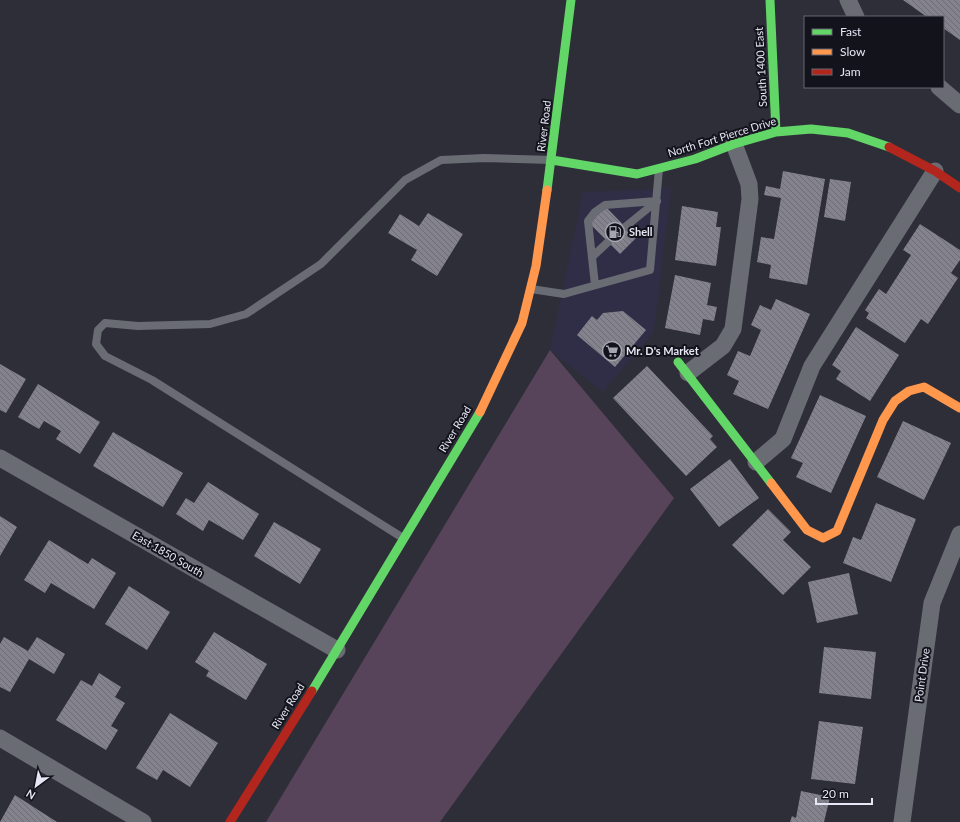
<svg xmlns="http://www.w3.org/2000/svg" width="960" height="822" font-family="Lato,sans-serif">
  <defs>
    <pattern id="building-back-hatch" width="6" height="6" patternUnits="userSpaceOnUse"><rect width="6" height="6" fill="#84828c"/><path d="M-1 5l2 2M0 0l6 6M5-1l2 2" fill="none" stroke="#6e6d75"/></pattern>
  </defs>
  <rect width="100%" height="100%" fill="#2e2e39"/>
  <!-- built -->
  <path fill="#2f2e46" d="M671 188 654 332 603 392 550 350 583 192Z"/>
  <!-- grass -->
  <path fill="#58445a" d="M550 350 674 498 440 822H266Z"/>
  <!-- building -->
  <path fill="url(#building-back-hatch)" d="M903 0H960V40L943 28V17H927Z
    M783 171 825 179 807 285 769 278 771 265 757 262 761 237 774 239 781 198 764 195 766 186 780 189Z
    M830 179 851 182 845 221 824 217Z
    M682 206 718 212 716 227H721L716 266 675 260Z
    M606 207 636 238 620 254 589 223Z
    M428 213 463 234 437 276 411 260 417 250 388 233 400 214 419 226Z
    M920 224 960 250V260L951 273 958 278 928 324 921 319 905 343 866 318 869 313 865 310 879 289 886 294 911 255 903 250Z
    M675 275 711 283 707 305 717 307 714 321 703 319 700 335 665 328Z
    M776 299 810 314 768 409 733 394 739 381 727 375 738 351 750 356 761 330 751 325 760 305 771 310Z
    M623 311 646 330 615 367 577 335 592 316 597 320 603 313Z
    M856 327 899 355 870 401 836 379 841 371 832 365Z
    M0 364 26 379 6 413 0 410Z
    M647 366 713 436 710 439 717 447 686 476 613 398Z
    M38 384 100 422 80 454 56 439 61 431 44 421 39 429 18 417Z
    M820 395 866 416 831 493 796 477 803 463 791 458Z
    M903 421 951 443 924 500 877 477Z
    M113 432 183 473 163 507 93 466Z
    M730 459 759 498 719 527 690 489Z
    M208 482 259 514 243 540 209 520 203 531 176 514 186 498 194 503Z
    M876 503 916 519 891 582 843 563 853 537 861 540Z
    M768 509 791 532 783 540 811 567 783 595 732 545Z
    M0 516 17 527 0 556Z
    M274 522 321 549 300 584 254 556Z
    M49 540 88 564 92 558 116 573 94 609 51 583 45 593 24 580Z
    M849 573 858 614 817 623 808 582Z
    M129 586 170 612 147 650 105 624Z
    M214 632 267 664 246 700 206 676 209 671 195 662Z
    M4 637 28 651 37 637 65 654 54 674 29 659 10 692 0 687V644Z
    M824 647 876 652 871 699 819 693Z
    M99 673 121 687 115 697 125 703 111 726 118 730 106 750 56 720 81 680 92 686Z
    M170 713 218 743 190 787 163 770 157 780 136 768Z
    M819 721 863 727 855 784 811 779Z
    M801 791 830 797 824 822H790L792 816 796 818Z
    M15 795 57 822H0Z"/>
  <g fill="none" stroke-linecap="round" stroke-linejoin="round">
    <!-- lane -->
    <path stroke="#6a6c74" stroke-width="8" d="M625 227 657 201
      M592 257 608 242
      M595 285 588 221 595 212 605 205 657 201
      M531 289 564 294 650 270 659 169
      M403 538 152 380 105 356 96 344 98 330 105 323 138 326 210 324 246 314 321 264 405 180 441 160 484 158 552 160"/>
    <!-- street -->
    <path stroke="#6a6c74" stroke-width="17" d="M848 0 856 17
      M939 87 960 105
      M688 373 723 346 733 329 750 199 749 184 734 144
      M0 458 337 650
      M756 462 783 439 812 366 935 171
      M0 738 143 822
      M902 822 932 603 960 534"/>
    <!-- fast -->
    <path stroke="#63d668" stroke-width="9" d="M770 0 776 132
      M552 160 637 174 695 159 734 144 776 132 811 129 848 133 889 147
      M547 190 571 0
      M678 362 771 483
      M312 691 480 412"/>
    <!-- slow -->
    <path stroke="#ff974d" stroke-width="9" d="M480 412 522 323 536 266 547 190
      M771 483 807 530 823 538 837 531 883 420 895 401 909 391 924 387 960 408"/>
    <!-- jam -->
    <path stroke="#b3261e" stroke-width="9" d="M889 147 935 171 960 188
      M230 822 312 691"/>
  </g>
  <!-- icons -->
  <defs>
    <symbol id="fuel-ring" viewBox="-11 -11 22 22"><circle r="9.5" fill="#13131c" stroke="#a6a6b3" stroke-width="1.5"/><path d="M-5.5-6h7V0h2V4h1.3V-2.5L3-4.5l.8-.8L6-3V5H2.5V1h-1V6h-7ZM-4.2-4.7v3.2H.2V-4.7Z" fill="#a6a6b3"/></symbol>
    <symbol id="supermarket-ring" viewBox="-11 -11 22 22"><circle r="9.5" fill="#13131c" stroke="#a6a6b3" stroke-width="1.5"/><path d="M-6-5.5h2.5l.6 2H6L4.5 2H-2.5L-4.4-4H-6ZM-1.5 3.2a1.3 1.3 0 1 0 .1 0ZM3 3.2a1.3 1.3 0 1 0 .1 0Z" fill="#a6a6b3"/></symbol>
  </defs>
  <g fill-rule="evenodd">
    <use href="#fuel-ring" x="604" y="221" width="22" height="22"/>
    <use href="#supermarket-ring" x="601" y="340" width="22" height="22"/>
  </g>
  <g text-anchor="middle" stroke-width="4" stroke-linejoin="round" paint-order="stroke">
    <!-- street labels -->
    <g font-size="11" fill="#e6e6f4" stroke="#13131c">
      <text transform="translate(761 67) rotate(-93)" y="4">South 1400 East</text>
      <text transform="translate(544 126) rotate(-83)" y="4">River Road</text>
      <text transform="translate(722 137) rotate(-17)" y="4">North Fort Pierce Drive</text>
      <text transform="translate(455 429) rotate(-59)" y="4">River Road</text>
      <text transform="translate(168 554) rotate(30)" y="4">East 1850 South</text>
      <text transform="translate(922 675) rotate(-82)" y="4">Point Drive</text>
      <text transform="translate(288 706) rotate(-58)" y="4">River Road</text>
    </g>
    <!-- poi labels -->
    <g font-size="11" font-weight="bold" fill="#e6e6f4" stroke="#13131c" text-anchor="start">
      <text x="629" y="236">Shell</text>
      <text x="626" y="355">Mr. D's Market</text>
    </g>
  </g>
  <!-- legend -->
  <rect x="804" y="16" width="140" height="72" fill="#13131c" stroke="#676772"/>
  <rect x="812" y="29" width="20" height="6" fill="#63d668" stroke="#676772"/>
  <text x="840" y="36" font-size="12" fill="#e6e6f4">Fast</text>
  <rect x="812" y="49" width="20" height="6" fill="#ff974d" stroke="#676772"/>
  <text x="840" y="56" font-size="12" fill="#e6e6f4">Slow</text>
  <rect x="812" y="69" width="20" height="6" fill="#b3261e" stroke="#676772"/>
  <text x="840" y="76" font-size="12" fill="#e6e6f4">Jam</text>
  <!-- north arrow -->
  <g transform="translate(36 786) rotate(212)" stroke="#13131c" stroke-width="3" paint-order="stroke">
  <path d="M0-3L7 15L0 10L-7 15Z" fill="#e6e6f4"/>
  <text y="-6" font-size="11" font-weight="bold" text-anchor="middle" fill="#e6e6f4">N</text>
  </g>
  <!-- scale -->
  <path d="M816 798v6h56v-6" fill="none" stroke="#e6e6f4" stroke-width="2"/>
  <text x="822" y="798" font-size="12" fill="#e6e6f4" stroke="#13131c" stroke-width="3" paint-order="stroke">20 m</text>
</svg>
